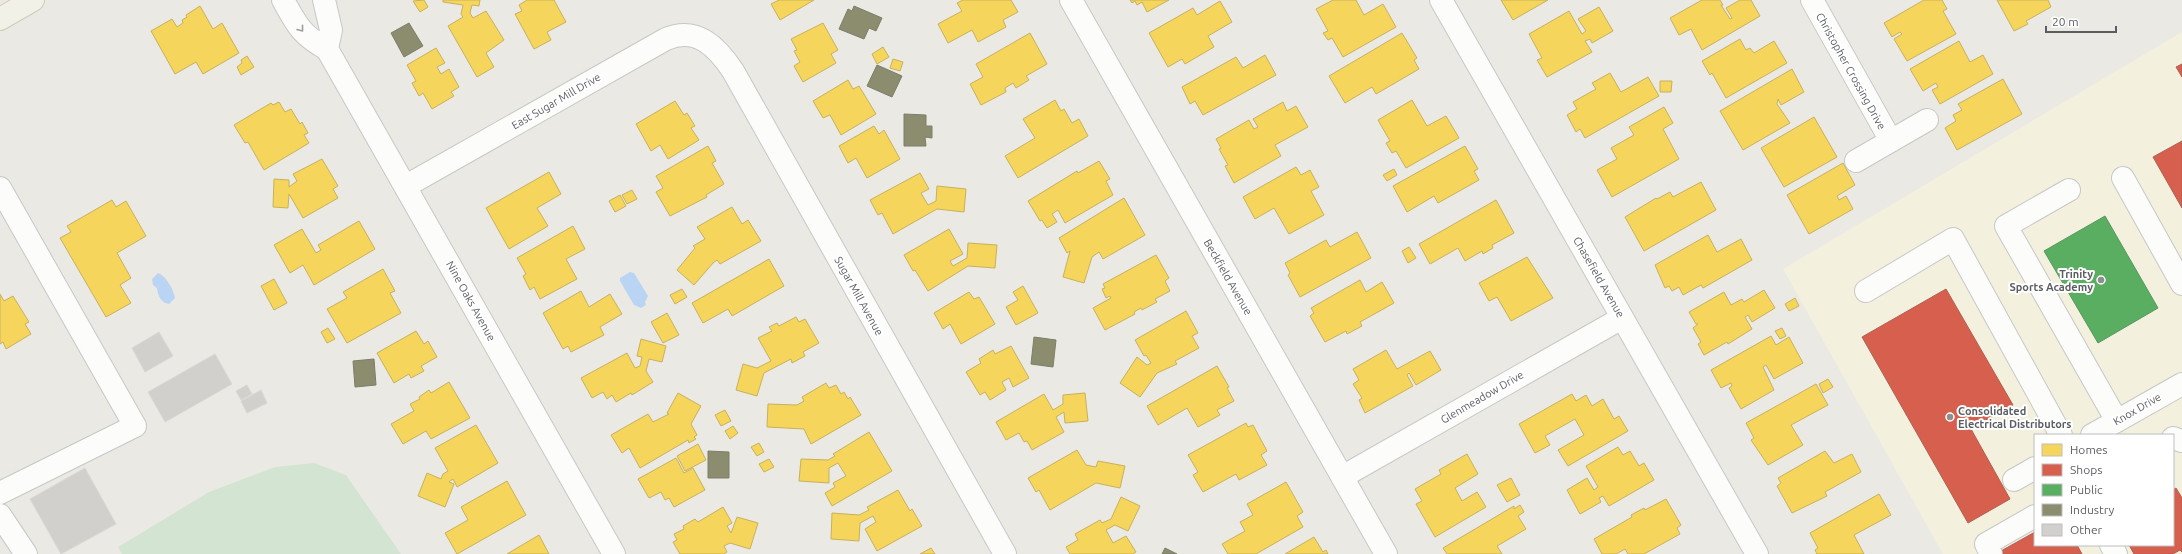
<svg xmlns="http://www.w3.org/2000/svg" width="2182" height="554" font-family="Ubuntu,sans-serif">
  <rect width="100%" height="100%" fill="#eae9e4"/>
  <!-- commercial -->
  <path fill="#f3f0dd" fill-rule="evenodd" d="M2182 32V554H1943L1783 269ZM2035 435H2173V545H2035Z"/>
  <!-- green -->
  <path fill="#d3e5d2" d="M314 463 346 475 401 554H122L118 547 209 492 275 467Z"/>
  <!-- water -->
  <path fill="#bad5f3" d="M630 272 634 273 648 296 645 302 646 305 641 308 634 305 620 281V278Z
    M158 273C166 276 174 290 175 298L169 304C161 303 158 296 157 288L153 285 152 279Z"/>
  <!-- homes -->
  <path fill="#f6d55c" stroke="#c7b15e" d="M424 0 428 7 420 12 413 1Z
    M443 0H480L479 6 472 5 470 13 473 18 486 11 504 40 486 53 494 67 477 77 448 26 463 17 461 14 463 5 443 2Z
    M527 0H554L566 22 547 32 551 40 534 49 515 14 522 11 519 5Z
    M779 0H814L780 20 771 4Z
    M963 0H1011L1018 12 1003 20 1006 27 978 42 972 30 948 43 938 24 962 11 957 3Z
    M1130 0H1169L1147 12 1142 2 1137 5 1135 1 1132 3Z
    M1333 0H1356L1364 15 1383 4 1396 27 1343 57 1332 38 1328 40 1323 33 1328 31 1316 9Z
    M1501 0H1548L1513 20Z
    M1702 0H1720L1723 5H1721L1730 19 1732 18 1726 8 1740 0H1751L1760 16 1702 50 1691 29 1679 35 1670 18Z
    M1924 0H1942L1947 9 1943 11 1956 34 1907 61 1894 39 1902 34 1900 32 1892 37 1884 23Z
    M1997 0H2048L2051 7 2026 21 2028 24 2014 31Z
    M1220 1 1232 22 1208 36 1214 47 1185 64 1182 59 1168 67 1149 33 1193 8 1197 15Z
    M200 6 213 29 222 23 239 53 203 74 196 62 175 74 151 31 172 19 177 27 183 23 182 20 187 17 186 15Z
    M1599 7 1613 31 1592 43 1590 39 1585 41 1592 52 1547 77 1537 60 1542 58 1529 34 1569 11 1582 34 1586 31 1578 19Z
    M823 23 838 50 831 54 836 63 803 82 794 66 800 62 794 51 797 50 791 39Z
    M1030 33 1047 64 1026 76 1029 80 1016 88 1013 83 1005 88 1006 92 981 105 970 84 983 77 976 64Z
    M1402 33 1417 58 1414 60 1419 69 1376 94 1372 87 1345 103 1329 76Z
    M1740 39 1746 50 1750 48 1754 53 1774 41 1787 63 1726 98 1712 73 1710 75 1702 61Z
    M1959 41 1970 62 1983 55 1993 74 1940 104 1932 90 1938 87 1936 83 1923 91 1910 69Z
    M883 47 889 57 877 64 872 54Z
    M436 48 445 63 437 67 441 74 449 69 459 87 451 92 454 96 432 109 423 93 419 96 412 83 416 81 407 65Z
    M1265 55 1276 75 1203 115 1195 101 1190 104 1182 87 1236 57 1243 68Z
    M247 56 254 67 241 75 237 67 242 63 241 60Z
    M893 59 903 62 900 71 890 68Z
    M1792 69 1804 92 1781 105 1778 99 1777 104 1790 123 1743 150 1720 111Z
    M1610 73 1621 92 1648 77 1659 96 1585 138 1580 129 1576 132 1567 115 1577 109 1573 102 1596 89 1592 83Z
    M2003 79 2022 114 1957 150 1945 128 1956 121 1953 115 1962 110 1958 104Z
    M848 80 853 89 859 86 876 114 841 135 830 115 823 118 813 101Z
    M1660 81H1672L1671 92H1660Z
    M1055 100 1061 111 1064 109 1072 123 1079 119 1088 136 1018 178 1005 156 1035 138 1023 119Z
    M1412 100 1427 126 1446 116 1459 138 1406 168 1396 151 1392 153 1386 143 1390 141 1378 120Z
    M675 101 684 115 687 113 695 126 691 128 699 140 668 159 660 145 651 151 636 124Z
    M279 102 285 112 291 109 300 124 302 122 308 133 304 135 309 143 264 170 248 142 245 143 234 125 271 103 273 105Z
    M1283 102 1287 111 1296 106 1308 127 1275 145 1281 156 1234 183 1225 166 1228 165 1219 149 1221 148 1216 139 1249 120 1254 129 1258 127 1253 119Z
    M1664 107 1673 123 1663 129 1679 159 1612 197 1597 170 1617 159 1611 148 1634 135 1629 127Z
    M1814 117 1837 157 1784 187 1761 148Z
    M874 126 879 134 884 130 900 159 867 178 856 158 848 163 839 146Z
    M708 146 716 161 712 163 724 184 706 195 707 197 670 216 656 192 663 188 656 176Z
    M1465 146 1478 169 1474 171 1479 180 1438 203 1434 196 1407 212 1393 186Z
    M322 159 338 186 333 189 338 198 303 218 289 194 288 208 273 207 274 179 289 180V187L297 181 293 174Z
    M1099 161 1110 179 1106 181 1113 195 1065 223 1058 210 1052 214 1057 222 1047 228 1042 220 1040 221 1028 201 1077 171 1078 173Z
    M1843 163 1855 185 1837 196 1839 200 1846 196 1853 209 1809 234 1787 195Z
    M1296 167 1301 175 1310 170 1319 187 1311 191 1324 215 1289 234 1274 208 1255 219 1243 197Z
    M1394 169 1397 175 1387 181 1383 175Z
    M549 172 561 194 537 208 548 226 509 249 486 208Z
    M920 173 929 189 921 193 928 205 936 201 937 186 966 189 964 212 937 209 893 234 882 213 878 215 870 200Z
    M1701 182 1716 210 1644 251 1625 217 1656 198 1657 199 1670 192 1673 197Z
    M632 190 637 199 627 204 622 195Z
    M620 195 626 206 615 212 609 201Z
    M1124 198 1145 235 1103 259 1099 252 1092 257 1084 283 1063 277 1070 251 1067 253 1059 238Z
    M112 200 116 207 126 201 146 236 117 253 131 278 120 285 131 303 106 317 60 238 71 232 67 226Z
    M1496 200 1514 233 1492 245 1493 248 1483 254 1482 251 1465 261 1458 248 1430 264 1419 244Z
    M732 207 742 224 748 220 761 241 720 264 717 260 713 263 694 285 677 270 695 248 693 246 705 239 697 227Z
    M359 221 375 249 314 285 303 265 290 273 274 245 302 229 316 253 321 250 318 245Z
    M573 226 585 249 566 259 577 279 540 299 534 287 530 290 523 276 526 274 517 258Z
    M949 229 963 254 950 261 953 266 967 258 968 243 997 245 995 268 968 266 928 291 915 270 913 271 904 255Z
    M1357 232 1371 258 1300 297 1288 275 1290 273 1285 263 1326 240 1330 247Z
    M1708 235 1717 252 1741 239 1752 260 1703 288 1701 285 1683 295 1679 287 1672 291 1669 286 1665 288 1655 265Z
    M1409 247 1416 258 1408 263 1402 251Z
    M1156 255 1169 278 1165 281 1170 291 1155 299 1157 302 1142 310 1141 308 1134 312 1135 314 1105 330 1093 308 1111 298 1110 296 1106 298 1102 289 1105 288 1103 284Z
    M1527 257 1553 298 1511 321 1497 297 1489 301 1479 283Z
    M769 259 784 286 732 316 728 309 703 323 692 303Z
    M383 269 395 291 390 293 401 313 347 343 327 309 347 298 343 292Z
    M274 279 287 303 274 310 261 286Z
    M1360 280 1366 292 1382 282 1394 303 1360 322 1362 326 1347 334 1346 331 1325 342 1310 316 1314 313 1311 308Z
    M1023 286 1038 313 1016 325 1006 307 1018 300 1013 292Z
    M682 289 687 297 675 304 670 295Z
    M1764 290 1775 308 1752 322 1748 315 1745 317 1752 329 1728 344 1727 342 1704 355 1698 344 1701 342 1693 328 1698 324H1696L1689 312 1724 292 1731 305 1742 299 1744 302Z
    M581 291 589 307 610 294 622 314 600 327 604 335 571 352 568 346 563 349 543 313Z
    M969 292 974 299 979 297 995 324 961 344 950 324 943 329 934 313Z
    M0 294 4 301 13 296 29 322 25 324 31 334 6 349 3 342 0 344Z
    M1795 298 1799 306 1789 311 1785 304Z
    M1186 311 1198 333 1192 336 1199 348 1175 361 1177 364 1157 373 1140 397 1120 383 1137 357 1147 365 1151 363 1146 355 1144 356 1135 340Z
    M667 313 679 335 663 343 651 322Z
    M796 317 799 322 805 319 819 343 803 352 805 356 792 363 791 359 764 373 757 396 736 390 743 364 757 368 771 361 758 338 772 331 769 327 777 323 779 326Z
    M328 328 335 339 327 343 321 332Z
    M1782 328 1786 336 1780 339 1775 331Z
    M416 331 424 344 428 341 437 357 421 366 424 371 411 378 409 374 394 383 377 353Z
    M1771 336 1776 345 1789 337 1803 363 1774 379 1766 365 1763 367 1774 390 1741 409 1729 388 1732 386 1731 383 1721 388 1711 370Z
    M641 339 666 346 662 362 649 359 646 371 653 382 632 395 631 393 616 402 612 395 607 399 603 392 592 398 581 378 627 353 635 368 640 366 642 357 637 356Z
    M1011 346 1029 378 1013 387 1009 378 1002 382 1006 390 990 400 985 392 980 395 966 372 981 363 979 359 993 350 995 354Z
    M1386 350 1397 369 1430 351 1441 370 1416 385 1409 373 1407 375 1413 386 1365 413 1359 400 1362 398 1353 384 1359 380 1353 369Z
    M1217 366 1229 387 1227 388 1234 401 1217 410 1220 415 1198 427 1187 408 1158 425 1147 406Z
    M1828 379 1833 387 1823 393 1819 384Z
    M449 382 470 418 431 439 426 431 403 444 391 424 414 411 410 404 420 399 419 397 429 390 431 393Z
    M826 383 829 388 836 385 841 394 844 392 848 399 850 397 861 415 811 444 804 429 767 427 768 404 797 405 804 401 802 397Z
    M1816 384 1828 405 1791 425 1803 445 1768 465 1751 440 1754 438 1746 423Z
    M678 393 701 406 691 424 697 435 694 437 696 439 689 443 688 440 640 468 629 448 622 453 611 435 648 414 653 422 669 414 667 413Z
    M1085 393 1088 421 1065 423 1064 412 1056 417 1064 432 1032 450 1027 441 1024 442 1019 433 1006 440 996 422 1044 394 1053 410 1063 404V395Z
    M1572 394 1576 401 1586 395 1592 406 1603 399 1614 419 1619 416 1628 431 1568 466 1558 450 1584 435 1575 419 1545 436 1550 445 1535 453 1519 424Z
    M725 410 731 421 721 426 715 415Z
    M1246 423 1248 427 1253 425 1267 451 1261 455 1267 465 1239 480 1236 474 1203 492 1193 475 1198 472 1188 455Z
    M476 425 498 463 457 487 453 479 450 481 449 482 454 484 445 507 418 496 427 473 441 479 443 474 448 471 435 448Z
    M733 426 738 433 730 439 725 431Z
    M869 432 892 471 832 506 825 493 835 487 833 483 846 476 838 463 829 468V483L799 481 801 459 828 460 835 456 833 454Z
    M759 443 764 452 757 456 751 447Z
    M698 444 706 460 685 471 677 456Z
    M1618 447 1623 455 1630 451 1639 466 1644 463 1654 480 1609 506 1603 496 1599 498 1601 502 1580 514 1567 490 1587 478 1594 490 1598 487 1586 466Z
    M1077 450 1086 465 1096 467 1098 461 1125 466 1120 488 1096 483 1050 510 1039 490 1036 492 1028 478Z
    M1825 451 1834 463 1852 454 1861 472 1825 492 1827 496 1792 513 1777 486 1781 483 1778 478Z
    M1467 454 1478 474 1455 488 1462 501 1477 492 1486 507 1435 537 1416 504 1422 501 1415 489 1441 474 1439 470Z
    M676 458 684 473 693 468 705 490 674 507 669 498 665 500 661 492 649 498 638 479Z
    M769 459 774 467 764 472 759 464Z
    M1511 478 1520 495 1507 502 1497 485Z
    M507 481 526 515 457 554 445 533 468 520 461 507Z
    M1286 482 1303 512 1297 516 1303 527 1256 554H1228L1222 544 1245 531 1240 522 1253 515 1247 504Z
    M898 490 910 511 912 509 922 526 877 551 865 529 876 522 873 516 860 523 859 541 831 539 832 513 859 515 869 510 867 507Z
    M1879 494 1891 515 1854 535 1864 554H1817L1815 550 1818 548 1810 533Z
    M1121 497 1140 506 1128 531 1115 525 1106 530 1113 543 1126 536 1136 552 1133 554H1070L1066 547 1078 540 1075 534 1100 520 1102 523 1111 519Z
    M1666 499 1681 525 1677 528 1680 534 1644 554H1628L1625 549 1616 554H1602L1594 539 1632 517 1631 515 1644 508 1645 510Z
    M1520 505 1524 512 1518 516 1526 529 1497 546 1502 554H1447L1443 548 1514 506V509Z
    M723 507 732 523 727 526 731 533 737 517 758 523 750 549 730 543 724 546 727 552 724 554H680L673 542 677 540 674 534 684 529 683 526 695 519 698 522Z
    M539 535 549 554H507Z
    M1314 537 1323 552 1326 550 1328 554H1285Z
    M931 548 935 554H920Z"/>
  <!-- shops -->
  <path fill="#d6604d" stroke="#b15f53" d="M2182 64V77L2176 67Z
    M2182 141V208L2153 157Z
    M1946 289 2013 405 1971 429 2010 499 1968 523 1862 337Z
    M2176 488 2182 498V552L2180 550 2173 554H2134L2129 545H2173V490Z
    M2035 532V545H2072L2073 547 2077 545 2082 554H2003L2001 551Z"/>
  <!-- public -->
  <path fill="#5aae61" stroke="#5a9661" d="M2105 216 2158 308 2098 343 2044 251Z"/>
  <!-- industry -->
  <path fill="#8c8c6e" stroke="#7d7e6a" d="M854 6 882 18 876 31 869 28 864 39 839 29 848 9 852 11Z
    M409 23 423 46 404 57 391 33Z
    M877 65 902 76 892 97 867 86Z
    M904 114 926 115V126H932V138L925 137 926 146H904Z
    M1034 337 1056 340 1053 367 1031 364Z
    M374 359 376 385 355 387 353 361Z
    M708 451 729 452V478H708Z
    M1165 548 1177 554H1162Z"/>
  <!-- building -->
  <path fill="#d1d0cd" stroke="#d9d8d4" d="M159 332 173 356 145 372 132 348Z
    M215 354 232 384 165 422 148 392Z
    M247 385 252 394 241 400 236 391Z
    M261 390 267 403 247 413 241 401Z
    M85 468 116 524 61 554 30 499Z"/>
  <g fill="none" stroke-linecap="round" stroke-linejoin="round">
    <defs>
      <path id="minor" d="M283 0C297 25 301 35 327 49L614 554
        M324 0 331 30 327 49
        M1071 0 1386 554
        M1441 0 1757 554
        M1812 0 1891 141
        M1856 161 1927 120
        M2123 178 2182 284
        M406 186 666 39C697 26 717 47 733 71L1005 554
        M0 188 135 426 0 493
        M2069 190 2006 226 2117 421
        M1866 291 1953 239 2061 435
        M2092 435 2182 384
        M2173 438 2182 441
        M1342 477 1622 318
        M2014 480 2035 468
        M0 515 26 554
        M2111 545 2116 554
        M1991 554 1986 544 2035 516"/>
      <path id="major" d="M0 19 33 0"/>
    </defs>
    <!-- minor casing -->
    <use href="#minor" stroke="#c7c7c7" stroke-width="24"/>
    <!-- major casing -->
    <use href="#major" stroke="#d1cbb4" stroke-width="24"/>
    <!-- minor -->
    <use href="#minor" stroke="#fcfcfb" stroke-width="22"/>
    <!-- major -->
    <use href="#major" stroke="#f2f1e7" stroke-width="22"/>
  </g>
  <!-- one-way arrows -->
  <defs><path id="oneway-chevron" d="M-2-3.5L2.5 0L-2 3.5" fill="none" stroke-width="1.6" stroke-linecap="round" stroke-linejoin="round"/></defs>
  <use stroke="#9b9d9f" href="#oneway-chevron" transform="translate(301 29) rotate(52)"/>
  <!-- markers -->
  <g fill="#8c8e90" stroke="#fff" stroke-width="1.5">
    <circle cx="2101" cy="280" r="4"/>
    <circle cx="1950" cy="417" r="4"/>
  </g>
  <g text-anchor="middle" stroke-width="4" stroke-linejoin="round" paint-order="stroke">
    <!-- street labels -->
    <g font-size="11" fill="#5a5d62" stroke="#fff">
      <text transform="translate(1851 71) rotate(61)" y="4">Christopher Crossing Drive</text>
      <text transform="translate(556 101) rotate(-30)" y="4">East Sugar Mill Drive</text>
      <text transform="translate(1228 277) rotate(60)" y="4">Beckfield Avenue</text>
      <text transform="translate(1599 277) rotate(60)" y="4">Chasefield Avenue</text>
      <text transform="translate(859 296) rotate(61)" y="4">Sugar Mill Avenue</text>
      <text transform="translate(471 301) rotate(61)" y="4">Nine Oaks Avenue</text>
      <text transform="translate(1482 397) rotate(-30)" y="4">Glenmeadow Drive</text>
      <text transform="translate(2137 409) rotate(-30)" y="4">Knox Drive</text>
    </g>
    <!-- poi labels -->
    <g font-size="11" font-weight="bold" fill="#5a5d62" stroke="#fff" text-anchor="end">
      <text x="2093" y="278">Trinity<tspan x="2093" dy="13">Sports Academy</tspan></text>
      <text x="1958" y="415" text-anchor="start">Consolidated<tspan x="1958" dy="13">Electrical Distributors</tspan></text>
    </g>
  </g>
  <!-- legend -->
  <rect x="2034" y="434" width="140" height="112" fill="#ffffff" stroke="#bdbec0"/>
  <rect x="2042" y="444" width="20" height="12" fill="#f6d55c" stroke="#bdbec0"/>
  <text x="2070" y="454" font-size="12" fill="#5a5d62">Homes</text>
  <rect x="2042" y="464" width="20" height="12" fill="#d6604d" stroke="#bdbec0"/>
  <text x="2070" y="474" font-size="12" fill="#5a5d62">Shops</text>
  <rect x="2042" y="484" width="20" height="12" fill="#5aae61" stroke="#bdbec0"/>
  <text x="2070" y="494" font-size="12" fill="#5a5d62">Public</text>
  <rect x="2042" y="504" width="20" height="12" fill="#8c8c6e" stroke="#bdbec0"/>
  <text x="2070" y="514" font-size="12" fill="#5a5d62">Industry</text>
  <rect x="2042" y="524" width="20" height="12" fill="#d1d0cd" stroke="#bdbec0"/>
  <text x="2070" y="534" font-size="12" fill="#5a5d62">Other</text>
  <!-- scale -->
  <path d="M2046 26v6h70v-6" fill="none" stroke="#5a5d62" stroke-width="2"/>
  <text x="2052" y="26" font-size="12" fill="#5a5d62" stroke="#ffffff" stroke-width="3" paint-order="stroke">20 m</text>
</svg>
